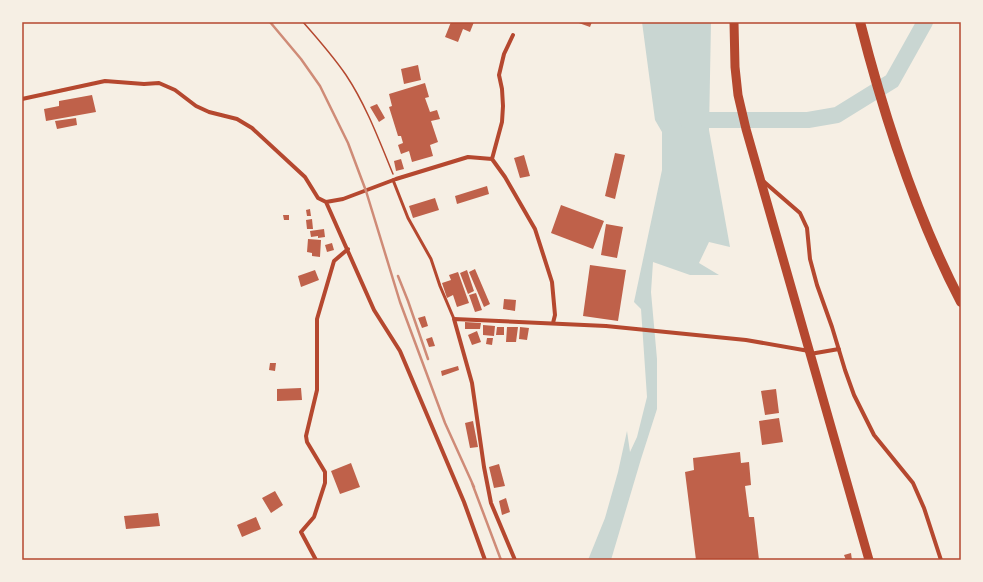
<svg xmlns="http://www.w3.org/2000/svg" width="983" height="582" font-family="Mulish,sans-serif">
  <rect width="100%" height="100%" fill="#f6efe4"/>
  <!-- water -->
  <path fill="#c9d6d2" d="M642 22H711L709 130 730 247 709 242 699 263 719 275H690L653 262 651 292 657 359V409L641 459 611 560H588L605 518 618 472 627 431 630 452 637 437 647 397 641 309 634 302 662 170V132L655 120Z"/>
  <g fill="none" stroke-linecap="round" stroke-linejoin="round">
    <!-- river -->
    <path stroke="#c9d6d2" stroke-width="16" d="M687 120H808L837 115 892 81 925 22"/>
  </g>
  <!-- building -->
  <path fill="#bf614a" d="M451 22H474L470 32 463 29 458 42 445 37Z
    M576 22H592L590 27Z
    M418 65 421 80 404 84 401 69Z
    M425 83 429 97 425 98 430 112 437 110 440 119 431 121 438 142 430 145 433 156 412 162 409 151 401 154 398 145 403 143 401 136H398L389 107 392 106 389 94Z
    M92 95 96 112 46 121 44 109 59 106V101Z
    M377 104 385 118 379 122 370 107Z
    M76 118 77 125 57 129 55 121Z
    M615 153 625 155 615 199 605 196Z
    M524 155 530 176 520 178 514 158Z
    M401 159 404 169 396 171 394 161Z
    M487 186 489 194 457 204 455 196Z
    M435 198 439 210 413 218 409 206Z
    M561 205 604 221 593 249 551 233Z
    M310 209 311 216H307L306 210Z
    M283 215H289V220H284Z
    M312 219 313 229H307L306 220Z
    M606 224 623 227 617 258 601 255Z
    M324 229 325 237 318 238V236L311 237 310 231Z
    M308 239 321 240 320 257 312 256V253L307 252Z
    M332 243 334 250 327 252 325 245Z
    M590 265 626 270 618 321 583 316Z
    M475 269 490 304 484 307 469 272Z
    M315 270 319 280 301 287 298 276Z
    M467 270 474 291 468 294 460 273Z
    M458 272 469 303 457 307 453 295 447 298 442 283 451 280 449 275Z
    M476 293 482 310 475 312 469 295Z
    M504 299 516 300 515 311 503 309Z
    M425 316 428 326 422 328 418 318Z
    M465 322 481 323 480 329H465Z
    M483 325 495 326 494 336 483 335Z
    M497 327H504V335H496Z
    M507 327H518L516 342H506Z
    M520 327 529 328 527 340 519 339Z
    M477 331 481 342 472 345 468 335Z
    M432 337 435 346 429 347 426 339Z
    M487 338H493L492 345 486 344Z
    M270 363H276L275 371 269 370Z
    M458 366 459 370 442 376 441 371Z
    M301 388 302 400 277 401V389Z
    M776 389 779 413 765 415 761 391Z
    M779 418 783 442 762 445 759 421Z
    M473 421 478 447 470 448 465 423Z
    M740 452 741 463 749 462 751 485 745 486 749 517H754L759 560H696L685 472 694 470 693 458Z
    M351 463 360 487 340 494 331 471Z
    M499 464 505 486 494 488 489 467Z
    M275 491 283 505 271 513 262 498Z
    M506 498 510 512 502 515 499 501Z
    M158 513 160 526 126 529 124 516Z
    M256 517 261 529 242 537 237 525Z
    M851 553 852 560H846L844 555Z"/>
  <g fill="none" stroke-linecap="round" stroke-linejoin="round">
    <!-- path -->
    <path stroke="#b5482f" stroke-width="1.5" d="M303 22C318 39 333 56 346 75 366 105 379 140 393 174"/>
    <!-- service -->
    <path stroke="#b5482f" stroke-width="3" d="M393 180 408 218 431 259 440 286 454 319"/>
    <!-- minor -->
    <path stroke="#b5482f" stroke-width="4" d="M22 99 105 81 144 84 159 83 175 90 196 106 209 112 237 119 252 128 305 177 318 198 326 202 343 199 396 179 468 157 492 159 505 177 535 229 552 282 555 315 553 323
      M492 159 502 122 503 106 502 89 499 75 504 54 513 35
      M762 180 800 213 807 228 810 259 817 285 832 327 845 370 854 395 874 435 913 483 924 508 941 560
      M326 202 374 310 400 351 464 502 485 560
      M810 354 839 349
      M316 560 301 532 314 517 325 483V472L307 442 306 436 317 390V319L334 261 348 249
      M515 560 491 503 484 467 472 383 454 319 606 326 746 340 809 351"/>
    <!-- primary -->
    <path stroke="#b5482f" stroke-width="9" d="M734 22 735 67 738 95 746 129 869 560"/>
    <!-- motorway -->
    <path stroke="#b5482f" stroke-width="10" d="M860 22C884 116 916 216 961 302"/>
    <!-- rail -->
    <path stroke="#cf8b77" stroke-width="2.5" d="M270 22 301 59 320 86 348 143 366 191 400 302 445 423 474 487
      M398 276 408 301 428 359
      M472 483 501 560"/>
  </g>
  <!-- border -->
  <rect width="983" height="582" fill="none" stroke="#f6efe4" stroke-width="46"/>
  <rect x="23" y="23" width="937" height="536" fill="none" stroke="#b5482f" stroke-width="1.5"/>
</svg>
